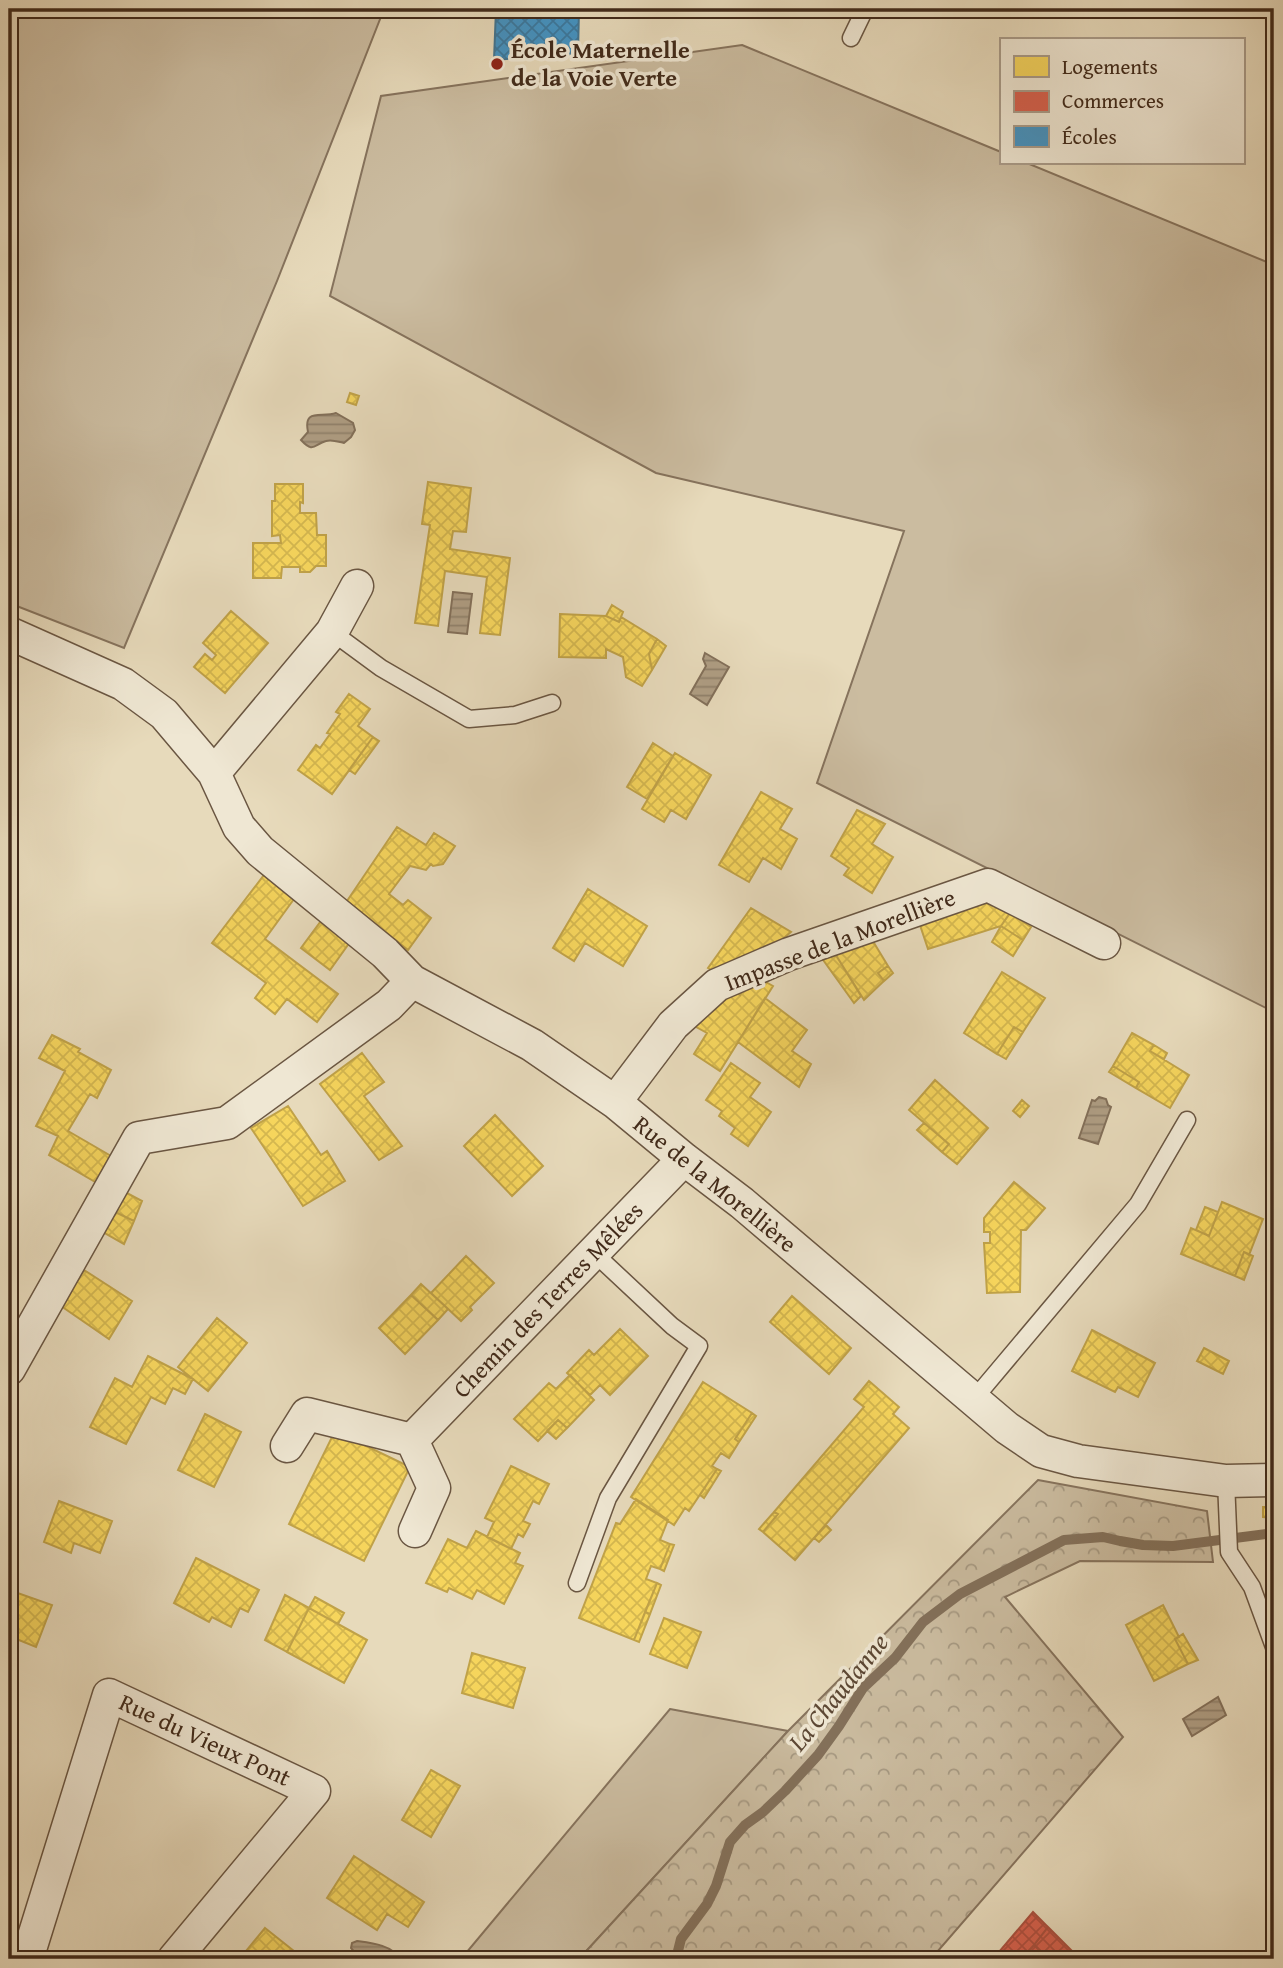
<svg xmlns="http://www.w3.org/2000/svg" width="1283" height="1968" font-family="'Gentium Book Plus',serif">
  <defs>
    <pattern id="forest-crowns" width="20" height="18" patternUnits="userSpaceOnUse" patternTransform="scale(1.75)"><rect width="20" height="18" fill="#cbbca0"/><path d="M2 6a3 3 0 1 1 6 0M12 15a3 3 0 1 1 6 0" fill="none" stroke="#a69982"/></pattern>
    <pattern id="water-rules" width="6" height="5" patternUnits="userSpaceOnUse" patternTransform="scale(1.75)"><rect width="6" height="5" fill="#af9e84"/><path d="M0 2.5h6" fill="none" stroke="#90816b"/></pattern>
    <pattern id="homes-cross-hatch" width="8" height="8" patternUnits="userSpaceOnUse" patternTransform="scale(1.75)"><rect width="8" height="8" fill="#f6d55c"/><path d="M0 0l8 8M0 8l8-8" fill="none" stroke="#d4b74f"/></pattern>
    <pattern id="shops-cross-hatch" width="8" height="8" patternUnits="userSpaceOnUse" patternTransform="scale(1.75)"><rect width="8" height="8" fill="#d6604d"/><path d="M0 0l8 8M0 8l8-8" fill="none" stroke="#af4f3f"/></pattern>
    <pattern id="schools-cross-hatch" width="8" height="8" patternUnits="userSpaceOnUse" patternTransform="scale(1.75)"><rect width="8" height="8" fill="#4393c3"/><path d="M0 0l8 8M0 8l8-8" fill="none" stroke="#3a789e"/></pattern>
  </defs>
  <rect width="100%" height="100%" fill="#e7dabb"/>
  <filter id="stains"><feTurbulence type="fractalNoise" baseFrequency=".00286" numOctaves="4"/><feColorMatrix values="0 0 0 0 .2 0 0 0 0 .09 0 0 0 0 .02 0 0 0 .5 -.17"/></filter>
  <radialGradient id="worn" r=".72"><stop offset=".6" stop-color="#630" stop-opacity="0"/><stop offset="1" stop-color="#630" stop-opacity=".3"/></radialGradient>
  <!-- grass -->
  <path fill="#cbbca0" stroke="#86735d" stroke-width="2" d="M9 9H384L277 281 124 648 9 603Z
    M742 45 1001 152V163H1027L1274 265V1012L817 783 904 531 656 473 330 296 381 96Z
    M670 1709 788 1731 579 1959H461Z"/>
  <!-- forest -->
  <path fill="url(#forest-crowns)" stroke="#86735d" stroke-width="2" d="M1038 1480 1207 1511 1213 1562 1080 1561 1005 1597 1123 1737 931 1959H579L788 1731Z"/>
  <!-- water -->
  <path fill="url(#water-rules)" stroke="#83705a" stroke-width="2" d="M336 413 353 423 355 430 351 437 344 443C339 442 332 439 326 441 314 444 314 454 301 440L308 432C303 408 321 418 336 413Z
    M453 592 472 594 467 634 448 632Z
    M705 653 729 667 707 705 690 694 706 666 703 659Z
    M1099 1097 1106 1099 1108 1105 1111 1107 1098 1144 1079 1138 1092 1100 1095 1101Z
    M1218 1697 1226 1715 1192 1736 1183 1719Z
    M357 1941C372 1943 392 1945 400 1959H360L351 1948 352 1943Z"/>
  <!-- homes -->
  <path fill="url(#homes-cross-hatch)" stroke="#c0a248" stroke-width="2" d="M350 393 359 396 356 405 347 402Z
    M428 482 471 488 466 532 453 531 450 549 510 558 500 635 480 633 487 577 445 571 438 626 415 623 430 525 422 524Z
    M275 484H303V503L300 502V513H316L317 535H326V566H316L310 572H300V567H282L281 578H253V543H281L280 535 272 536V501H275Z
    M612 605 623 612 619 622 606 616Z
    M231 611 268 643 225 693 194 667 205 654 212 660 216 655 203 643Z
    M560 614 606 616 619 622 621 617 657 639 649 654 652 670 642 686 626 677 623 657 606 649V658L559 657Z
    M657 639 666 646 652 670 649 654Z
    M349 694 370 709 358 726 373 737 332 794 298 770 316 745 320 748 330 734 327 733 340 714 336 712Z
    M373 737 379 741 355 774 349 770Z
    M653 743 673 756 647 799 627 787Z
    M675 753 711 775 686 819 671 810 664 822 642 809Z
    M761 792 792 809 780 829 797 839 781 869 763 858 749 882 719 865Z
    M857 810 885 824 872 844 893 857 872 893 844 875 849 868 831 856Z
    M397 827 426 845 434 833 455 846 443 864 433 866 431 864 426 870 410 866 389 894 403 905 408 900 431 918 408 950 347 901Z
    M264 875 294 899 265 939 338 994 317 1022 287 999 275 1014 255 998 266 983 212 943Z
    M588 889 647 926 623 966 585 943 574 961 553 948Z
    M998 897 1013 909 1001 926 928 949 920 925Z
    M751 908 791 932 761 958 719 975 708 968Z
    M1010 913 1031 927 1023 940 1001 926Z
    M321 921 350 942 330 970 301 948Z
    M1001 926 1023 940 1013 956 992 942Z
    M871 938 888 966 878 973 884 981 864 1000 834 952Z
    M834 952 861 996 854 1003 821 957Z
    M888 966 893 973 884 981 878 973Z
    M1002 972 1045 998 1023 1032 1014 1027 997 1054 964 1033Z
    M757 977 773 986 720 1071 694 1054 707 1033 689 1023 728 988 740 995 745 985Z
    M765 998 807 1030 792 1051 811 1064 799 1087 738 1042Z
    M1014 1027 1023 1032 1006 1059 997 1054Z
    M1132 1033 1154 1045 1150 1051 1189 1075 1170 1108 1136 1088 1139 1082 1113 1066Z
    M52 1035 80 1049 78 1052 111 1070 97 1098 90 1094 68 1131 118 1160 102 1186 49 1155 58 1136 36 1126 65 1071 39 1058Z
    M1154 1045 1167 1053 1164 1059 1150 1051Z
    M362 1053 384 1082 364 1096 402 1146 379 1160 320 1084Z
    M731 1063 760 1083 750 1097 771 1112 748 1146 731 1134 735 1128 719 1116 722 1111 706 1100Z
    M1113 1066 1139 1082 1136 1088 1109 1072Z
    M935 1080 988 1128 957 1164 942 1152 949 1144 909 1110Z
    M1022 1100 1029 1106 1020 1117 1013 1111Z
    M288 1106 321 1155 327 1151 345 1181 303 1206 251 1128Z
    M495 1115 543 1166 512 1196 464 1146Z
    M924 1123 949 1144 942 1152 917 1130Z
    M1014 1182 1045 1208 1026 1230H1021L1020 1292 987 1293 984 1243H990V1232H984V1218Z
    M123 1191 142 1201 134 1221 113 1211Z
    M1222 1202 1263 1219 1249 1255 1244 1252 1235 1276 1181 1254 1191 1228 1209 1236Z
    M1205 1207 1218 1212 1209 1236 1196 1230Z
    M113 1211 134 1221 124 1244 103 1232Z
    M1244 1252 1253 1256 1244 1280 1235 1276Z
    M466 1256 494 1283 470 1307 472 1310 461 1321 431 1293Z
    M84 1270 132 1301 109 1339 61 1306Z
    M421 1284 448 1309 438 1320 411 1295Z
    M411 1295 438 1320 405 1354 379 1328Z
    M792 1296 851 1348 829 1374 770 1322Z
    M217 1318 247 1343 208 1391 178 1367Z
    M620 1329 648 1356 610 1395 600 1385 590 1395 567 1373 589 1350 594 1355Z
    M1092 1330 1155 1363 1138 1397 1118 1387 1115 1392 1072 1371Z
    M1204 1348 1229 1361 1223 1374 1197 1361Z
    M148 1356 193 1379 185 1394 173 1388 165 1404 151 1397 126 1444 90 1427 115 1378 132 1387Z
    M570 1375 594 1400 567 1428 558 1420 538 1441 514 1419 549 1383 556 1389Z
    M869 1381 899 1407 893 1414 909 1428 795 1560 763 1532 778 1514 774 1512 864 1407 854 1399Z
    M703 1382 752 1413 735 1439 739 1442 729 1458 721 1453 712 1466 717 1469 689 1511 685 1508 674 1525 631 1497Z
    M752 1413 756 1416 739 1442 735 1439Z
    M205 1414 241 1432 214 1487 178 1470Z
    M558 1420 567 1428 556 1439 547 1431Z
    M335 1431 410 1467 364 1561 289 1524Z
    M511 1466 549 1484 539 1504 533 1501 523 1521 530 1524 523 1537 518 1534 511 1549 487 1537 494 1522 485 1518Z
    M717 1469 721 1471 704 1498 700 1495Z
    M636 1499 668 1520 660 1540 670 1544 660 1569 651 1566 646 1579 657 1583 634 1640 579 1618 616 1523 620 1524Z
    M59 1501 112 1521 100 1553 74 1543 71 1553 44 1542Z
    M1263 1507H1274V1518L1263 1517Z
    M774 1512 778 1514 763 1532 759 1529Z
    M826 1525 831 1530 819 1542 814 1538Z
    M476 1531 520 1553 515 1563 523 1566 504 1604 477 1590 472 1599 449 1588 447 1592 426 1583 448 1539 467 1548Z
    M670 1544 674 1545 664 1571 660 1569Z
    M196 1558 259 1590 248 1612 240 1608 231 1627 212 1617 209 1622 174 1603Z
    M657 1583 661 1585 650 1614 645 1612Z
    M9 1590 52 1605 36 1647 9 1636Z
    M285 1595 309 1608 287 1652 265 1640Z
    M315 1597 344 1613 338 1624 309 1608Z
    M1163 1605 1179 1637 1175 1639 1188 1664 1154 1681 1126 1625Z
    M309 1608 367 1640 344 1683 287 1652Z
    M645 1612 650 1614 639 1642 634 1640Z
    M664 1618 701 1632 687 1668 650 1654Z
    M1183 1634 1198 1660 1188 1664 1175 1639Z
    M472 1653 525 1668 513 1708 462 1693Z
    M9 1750 18 1753 9 1783Z
    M431 1770 460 1786 431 1837 402 1820Z
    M354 1856 424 1902 408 1927 387 1914 377 1930 327 1898Z
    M265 1928 304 1959H257L246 1951Z"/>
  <!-- shops -->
  <path fill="url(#shops-cross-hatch)" stroke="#a9503e" stroke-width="2" d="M1033 1912 1048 1927 1034 1945 1021 1959H993Z
    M1048 1927 1080 1959H1048L1034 1945Z
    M1034 1945 1048 1959H1021Z"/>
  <!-- schools -->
  <path fill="url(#schools-cross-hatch)" stroke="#427490" stroke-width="2" d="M496 9H579L578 54 494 60Z"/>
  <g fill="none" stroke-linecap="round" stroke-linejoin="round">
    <!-- stream -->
    <path stroke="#83705a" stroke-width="10" d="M676 1959 681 1939 707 1904 716 1886 730 1842 745 1825 763 1812 785 1791 818 1755 839 1726 863 1688 895 1658 923 1622 960 1594 1064 1540 1103 1537 1120 1541 1143 1545 1173 1546 1274 1533"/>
    <defs>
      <path id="service" d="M851 38 865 9
        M332 632 381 668 469 719 515 715 552 703
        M974 1399 1138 1204 1187 1120
        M1226 1481 1229 1552 1252 1587 1274 1647
        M577 1583 608 1498 699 1346 672 1326 594 1253"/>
      <path id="minor" d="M9 633 123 684 164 714 214 773 239 827 260 851 385 953 412 981 532 1045 615 1102 684 1159 742 1203 1007 1428 1041 1451 1078 1461 1226 1481 1274 1480
        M214 773 332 632 357 586
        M615 1102 673 1025 717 985 789 954 988 885 1104 943
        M9 1369 139 1138 227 1123 389 1005 412 981
        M412 1440 434 1488 415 1531
        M287 1446 307 1414 412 1440 684 1159
        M27 1959 109 1695 314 1791 174 1959"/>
    </defs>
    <!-- service casing -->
    <use href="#service" stroke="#6a5642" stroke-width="19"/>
    <!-- minor casing -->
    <use href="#minor" stroke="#6a5642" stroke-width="35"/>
    <!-- service -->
    <use href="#service" stroke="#efe7d3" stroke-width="16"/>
    <!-- minor -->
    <use href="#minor" stroke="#efe7d3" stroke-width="32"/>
  </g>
  <!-- markers -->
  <circle fill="#8f2418" stroke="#efe7d3" stroke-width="2.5" cx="497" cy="64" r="7"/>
  <g text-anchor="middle" stroke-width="7" stroke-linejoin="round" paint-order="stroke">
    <!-- poi labels -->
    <g font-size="24" font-weight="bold" fill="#412a1a" stroke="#efe7d3" text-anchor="start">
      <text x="511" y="58">École Maternelle<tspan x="511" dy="28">de la Voie Verte</tspan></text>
    </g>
    <!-- street labels -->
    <g font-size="24" fill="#412a1a" stroke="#efe7d3">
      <text transform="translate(840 940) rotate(-21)" y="8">Impasse de la Morellière</text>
      <text transform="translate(715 1184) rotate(39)" y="8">Rue de la Morellière</text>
      <text transform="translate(548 1300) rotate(-46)" y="8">Chemin des Terres Mêlées</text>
      <text transform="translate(205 1740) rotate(25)" y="8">Rue du Vieux Pont</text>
    </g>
    <!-- water labels -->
    <g font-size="26" font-style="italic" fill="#5c4734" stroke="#efe7d3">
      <text transform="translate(838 1692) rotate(-51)" y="9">La Chaudanne</text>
    </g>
  </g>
  <!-- margin -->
  <rect width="1283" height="1968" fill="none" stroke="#e7dabb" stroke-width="35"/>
  <rect x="10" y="10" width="1262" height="1947" fill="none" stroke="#412a1a" stroke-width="3.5"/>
  <rect x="18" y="18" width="1248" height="1933" fill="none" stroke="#412a1a" stroke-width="2"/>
  <!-- legend -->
  <rect x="1000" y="38" width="245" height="126" fill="#efe7d3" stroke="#a99b89" stroke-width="2"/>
  <rect x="1014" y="56" width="35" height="21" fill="#f6d55c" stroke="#a99b89" stroke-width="2"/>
  <text x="1062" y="74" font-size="21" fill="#412a1a">Logements</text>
  <rect x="1014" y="91" width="35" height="21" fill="#d6604d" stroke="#a99b89" stroke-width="2"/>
  <text x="1062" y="108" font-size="21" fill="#412a1a">Commerces</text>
  <rect x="1014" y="126" width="35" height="21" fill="#4393c3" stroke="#a99b89" stroke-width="2"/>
  <text x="1062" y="144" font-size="21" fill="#412a1a">Écoles</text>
  <rect width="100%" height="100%" filter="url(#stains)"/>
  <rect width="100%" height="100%" fill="url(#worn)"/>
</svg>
